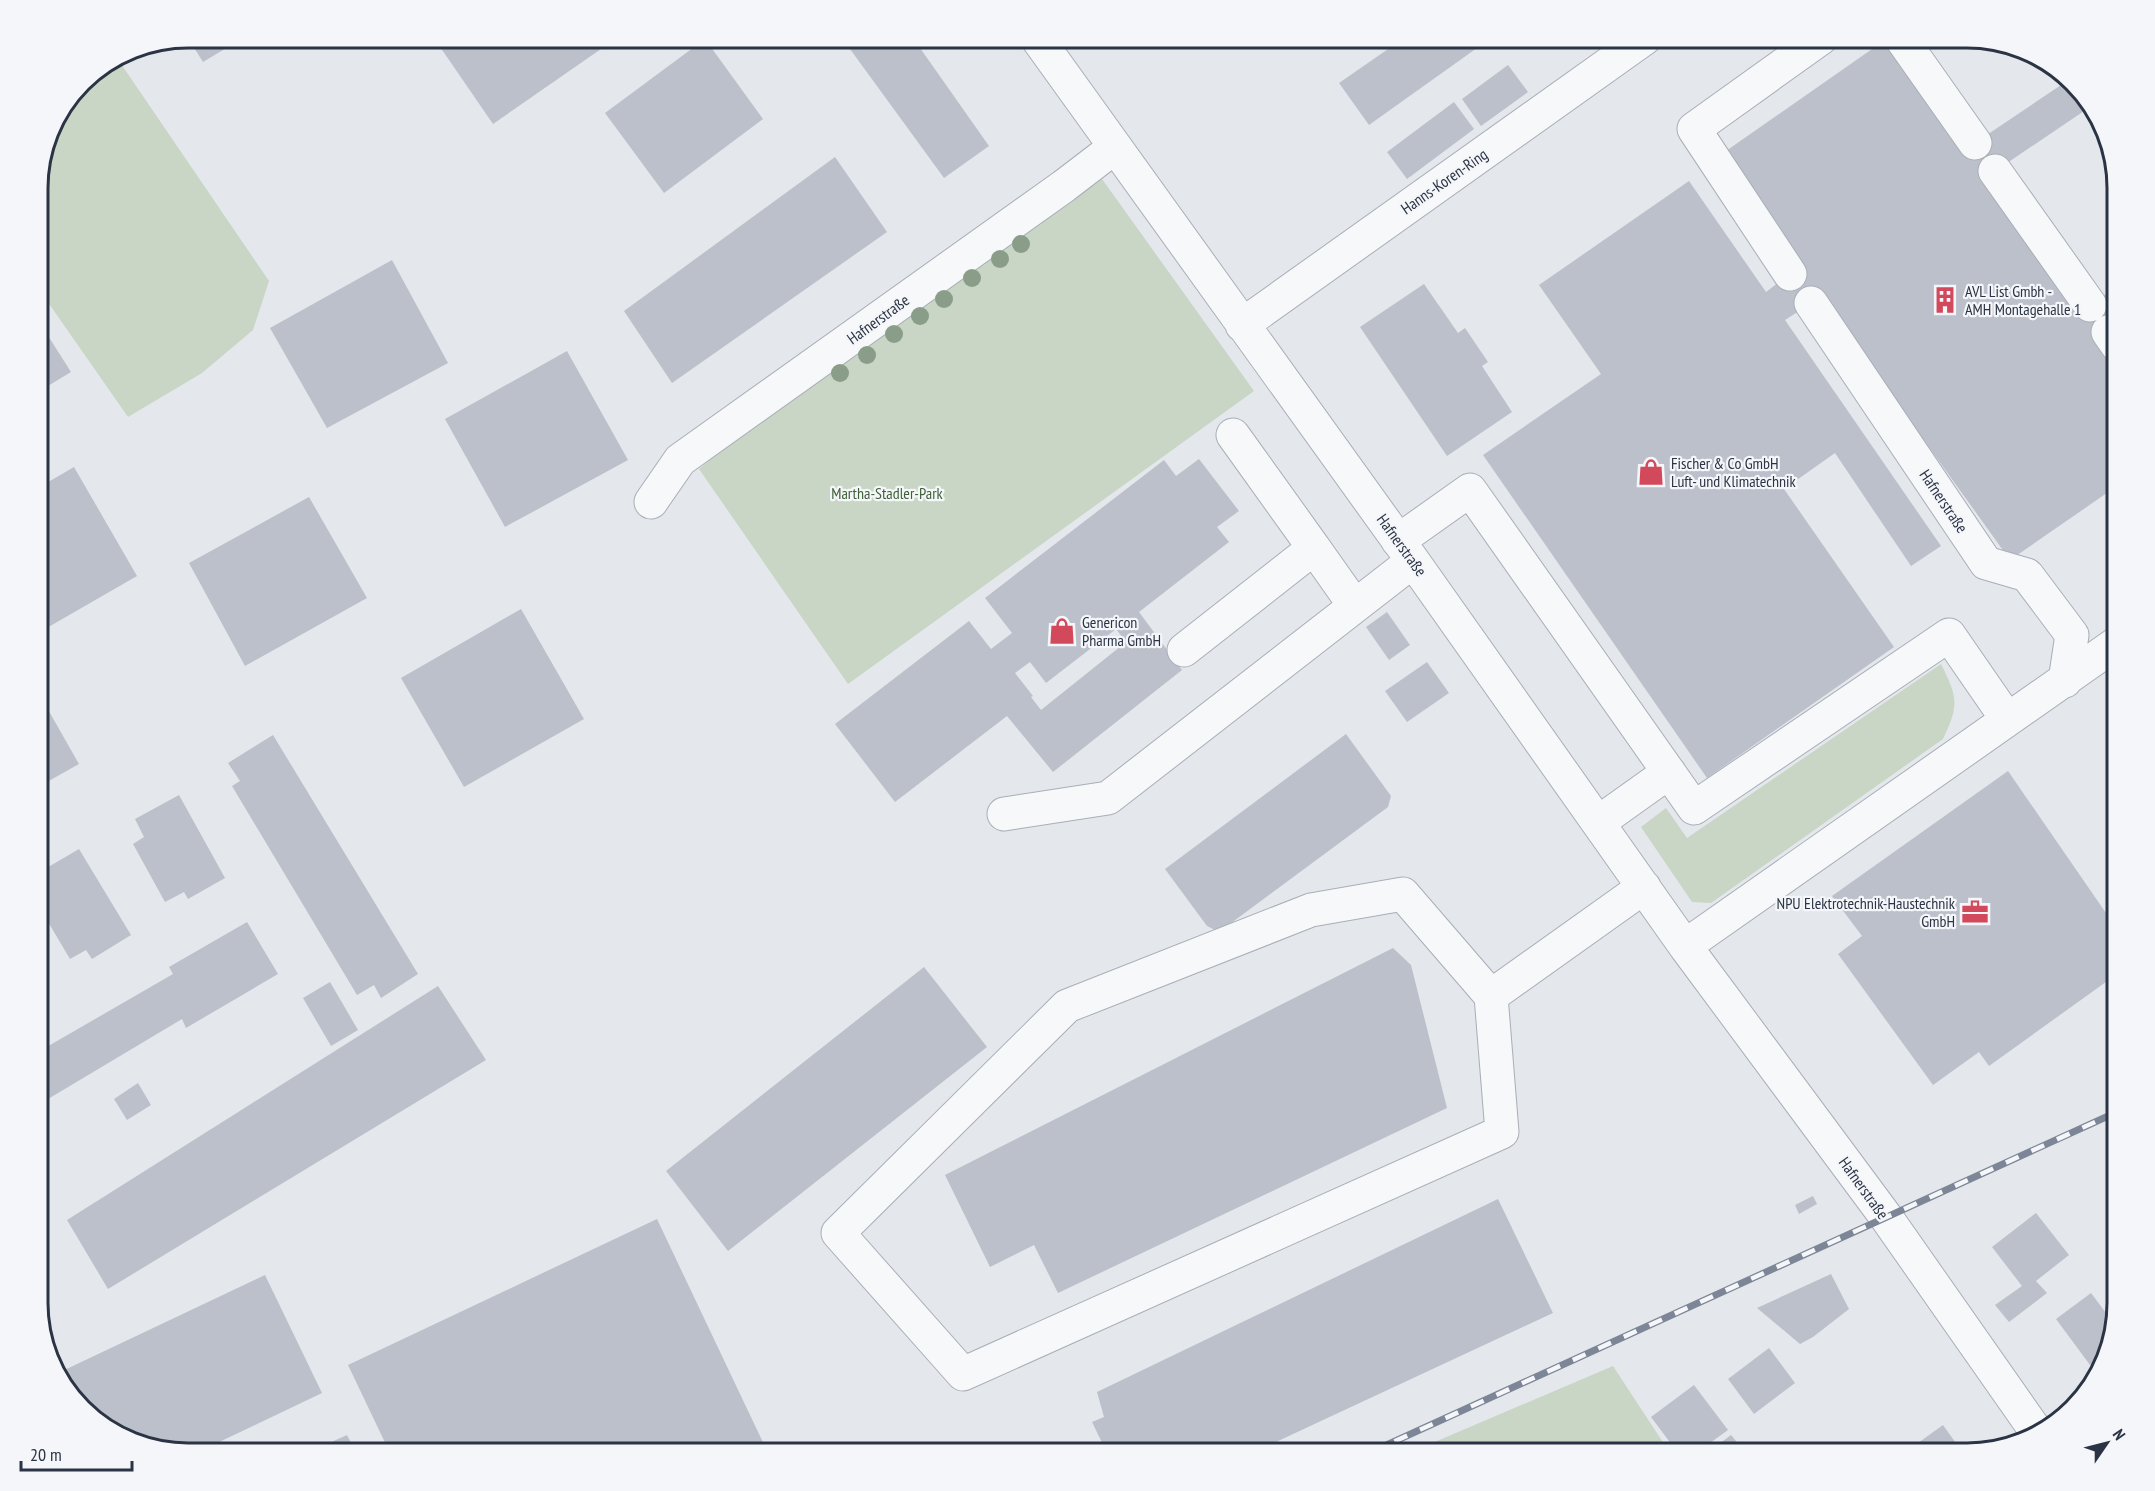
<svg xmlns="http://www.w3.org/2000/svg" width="2155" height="1491" font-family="'PT Sans Narrow',sans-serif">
  <rect width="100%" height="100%" fill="#e4e7ec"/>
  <!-- green -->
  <path fill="#c9d6c5" d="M117 58 269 281 253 330 202 373 128 417 38 288V178L49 130 82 81Z
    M1102 179 1254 391 848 684 699 469 744 432Z
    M1941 664C1958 698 1959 705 1943 739L1711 903 1692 902 1641 827 1666 808 1687 838Z
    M1613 1366 1670 1453H1409Z"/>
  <!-- building -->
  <path fill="#bbc0ca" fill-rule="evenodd" d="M188 38H243L203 62Z
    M440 38H594L601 49 493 124 436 41Z
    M842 38H913L989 146 944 178Z
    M1404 38H1491L1369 125 1339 83Z
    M1509 38H1528L1515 46Z
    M705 39 763 119 664 193 605 113Z
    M1885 40 1963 151 2067 81 2090 107 1982 180 2076 315 2117 286V326L2095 342 2117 375V486L2010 560 1821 297 1785 320 1941 546 1911 566 1835 453 1784 489 1894 647 1707 778 1483 455 1601 374 1539 285 1689 181 1766 292 1800 266 1726 151Z
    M1508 65 1528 92 1481 126 1462 99Z
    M1454 102 1474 129 1407 179 1387 152Z
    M835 157 887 232 672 383 624 311Z
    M392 260 448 363 327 428 270 328Z
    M1424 284 1458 333 1465 328 1488 362 1482 366 1512 412 1447 456 1360 327Z
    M38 320 71 372 38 392Z
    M567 351 628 460 505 527 445 419Z
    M1199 459 1239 511 1217 527 1229 542 1139 612 1182 670 1053 772 1007 716 895 802 835 724 969 621 991 649 1012 633 985 598 1164 460 1176 476ZM1116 629 1126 642 1041 710 1031 697 1033 696 1015 673 1030 662 1046 683Z
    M74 467 137 576 38 633V488Z
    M309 497 367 598 245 666 189 563Z
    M521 609 584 719 464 787 401 678Z
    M1387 612 1410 645 1389 660 1366 627Z
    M1427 662 1449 693 1407 722 1385 691Z
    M38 692 79 764 38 787Z
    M1346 734 1391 796 1388 807 1219 932 1207 926 1165 869Z
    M273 735 418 974 381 998 374 985 357 995 232 786 240 781 228 763Z
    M2008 771 2117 929V974L1989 1066 1979 1052 1933 1085 1838 954 1862 936 1832 896Z
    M179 795 225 878 188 899 184 892 165 902 133 844 144 837 135 819Z
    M79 849 131 935 92 959 86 950 70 959 38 905V873Z
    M247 922 278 974 186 1028 182 1019 38 1105V1052L173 974 169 967Z
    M1393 948 1411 965 1447 1108 1058 1293 1034 1245 990 1267 945 1175Z
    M924 967 987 1047 728 1251 666 1171Z
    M330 982 358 1030 331 1046 303 998Z
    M438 986 486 1060 108 1289 67 1220Z
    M138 1083 151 1105 127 1120 114 1099Z
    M2117 1184V1213L2106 1190Z
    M1813 1196 1817 1204 1799 1214 1795 1205Z
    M1498 1199 1553 1313 1252 1453H1107L1092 1422 1104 1417 1097 1392Z
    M2036 1213 2069 1255 2036 1281 2047 1293 2009 1322 1995 1305 2022 1286 1992 1247Z
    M657 1219 768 1453H390L348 1365Z
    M1831 1274 1849 1309 1813 1337 1800 1344 1757 1308Z
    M265 1275 322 1393 196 1453 188 1454 104 1428 57 1378 56 1374Z
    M2091 1293 2112 1321 2101 1357 2090 1365 2056 1319Z
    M1769 1348 1795 1383 1754 1414 1728 1379Z
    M1694 1385 1728 1430 1696 1453H1678L1651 1417Z
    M1943 1425 1963 1453H1904Z
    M347 1435 356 1453H307Z
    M1731 1435 1746 1453H1707Z"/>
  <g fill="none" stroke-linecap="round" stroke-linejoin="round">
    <defs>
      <path id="minor" d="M1037 38 1413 561 1685 946 1886 1217 2038 1434
        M1901 38 1975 143
        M1995 171 2090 305
        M1790 274 1694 129 1821 38
        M1811 303 1986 563 2027 575 2072 635 2065 681
        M1242 325 1645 38
        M2108 332 2117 345
        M1233 435 1314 548
        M651 502 680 460 1064 186 1115 147
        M1398 541 1470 490 1694 808 1949 635 2007 719
        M1184 650 1314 548 1355 606
        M1004 814 1108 798 1413 561
        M1599 822 1669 772
        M1685 946 2117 643
        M1491 996 1502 1132 963 1374 838 1233 1067 1006 1311 910 1403 894 1491 996 1644 887"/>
    </defs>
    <!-- minor casing -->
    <use href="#minor" stroke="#a9aeb7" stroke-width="35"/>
    <!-- minor -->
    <use href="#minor" stroke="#f7f8fa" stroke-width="33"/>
    <defs>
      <path id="rail" d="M1369 1453 2117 1112"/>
    </defs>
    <!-- rail casing -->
    <use href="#rail" stroke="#7d8696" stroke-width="7"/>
    <!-- rail -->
    <use href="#rail" stroke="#f4f6f9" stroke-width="4.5" stroke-dasharray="14" stroke-linecap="butt"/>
  </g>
  <!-- trees -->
  <g fill="#899d89">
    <circle cx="1021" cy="244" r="9"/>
    <circle cx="1000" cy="259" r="9"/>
    <circle cx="972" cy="278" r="9"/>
    <circle cx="944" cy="299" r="9"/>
    <circle cx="920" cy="316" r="9"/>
    <circle cx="894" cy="334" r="9"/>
    <circle cx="867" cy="355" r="9"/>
    <circle cx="840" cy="373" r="9"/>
  </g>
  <!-- icons -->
  <defs>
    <symbol id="building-bare" viewBox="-9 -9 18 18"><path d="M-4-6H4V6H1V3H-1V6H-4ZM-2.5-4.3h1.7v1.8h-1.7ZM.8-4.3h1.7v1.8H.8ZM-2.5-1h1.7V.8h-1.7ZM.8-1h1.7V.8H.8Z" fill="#d1495b" stroke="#f4f6f9" stroke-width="2.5" paint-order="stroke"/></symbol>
    <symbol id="shop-bare" viewBox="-9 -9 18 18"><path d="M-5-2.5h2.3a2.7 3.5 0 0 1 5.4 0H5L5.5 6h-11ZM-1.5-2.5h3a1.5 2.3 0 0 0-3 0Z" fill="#d1495b" stroke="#f4f6f9" stroke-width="2.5" paint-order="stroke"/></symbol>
    <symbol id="office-bare" viewBox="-9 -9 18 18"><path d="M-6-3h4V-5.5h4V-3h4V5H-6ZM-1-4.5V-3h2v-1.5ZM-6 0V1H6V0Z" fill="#d1495b" stroke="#f4f6f9" stroke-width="2.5" paint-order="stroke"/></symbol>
  </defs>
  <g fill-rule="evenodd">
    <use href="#building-bare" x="1926" y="281" width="38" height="38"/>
    <use href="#shop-bare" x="1632" y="453" width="38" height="38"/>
    <use href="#shop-bare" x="1043" y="612" width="38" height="38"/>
    <use href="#office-bare" x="1956" y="893" width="38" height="38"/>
  </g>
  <g text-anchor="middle" stroke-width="4.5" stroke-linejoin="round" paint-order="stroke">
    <!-- street labels -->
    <g font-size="16" fill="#2b3445" stroke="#f4f6f9">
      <text transform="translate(1444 181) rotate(-35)" y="6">Hanns-Koren-Ring</text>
      <text transform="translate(878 319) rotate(-36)" y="6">Hafnerstraße</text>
      <text transform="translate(1944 501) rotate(56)" y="6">Hafnerstraße</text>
      <text transform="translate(1402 545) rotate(54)" y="6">Hafnerstraße</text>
      <text transform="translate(1864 1188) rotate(54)" y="6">Hafnerstraße</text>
    </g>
    <!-- poi labels -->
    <g font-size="16" fill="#2b3445" stroke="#f4f6f9" text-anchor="start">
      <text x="1965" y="297">AVL List Gmbh -<tspan x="1965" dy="18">AMH Montagehalle 1</tspan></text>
      <text x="1671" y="469">Fischer &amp; Co GmbH<tspan x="1671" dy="18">Luft- und Klimatechnik</tspan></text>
      <text x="1082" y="628">Genericon<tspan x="1082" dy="18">Pharma GmbH</tspan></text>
      <text x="1955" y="909" text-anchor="end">NPU Elektrotechnik-Haustechnik<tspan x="1955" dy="18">GmbH</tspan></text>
    </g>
    <!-- park labels -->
    <g font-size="16" fill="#3f6138" stroke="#f4f6f9">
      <text x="887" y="499">Martha-Stadler-Park</text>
    </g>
  </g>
  <!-- crop -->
  <path d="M0 0H2155V1491H0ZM188 48H1967A140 140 0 0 1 2107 188V1303A140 140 0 0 1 1967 1443H188A140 140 0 0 1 48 1303V188A140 140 0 0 1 188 48Z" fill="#f4f6f9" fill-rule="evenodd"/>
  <path fill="none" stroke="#2b3445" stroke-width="3" d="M188 48H1967A140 140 0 0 1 2107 188V1303A140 140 0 0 1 1967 1443H188A140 140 0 0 1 48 1303V188A140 140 0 0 1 188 48Z"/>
  <!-- north arrow -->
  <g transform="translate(2107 1443) rotate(55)" stroke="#f4f6f9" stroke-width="4.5" paint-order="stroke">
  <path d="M0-4.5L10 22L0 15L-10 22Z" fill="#2b3445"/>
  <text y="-9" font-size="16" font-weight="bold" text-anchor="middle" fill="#2b3445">N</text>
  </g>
  <!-- scale -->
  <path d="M21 1461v9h111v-9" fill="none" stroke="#2b3445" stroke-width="3"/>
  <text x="30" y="1461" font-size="18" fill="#2b3445" stroke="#f4f6f9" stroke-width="4.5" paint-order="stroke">20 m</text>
</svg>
